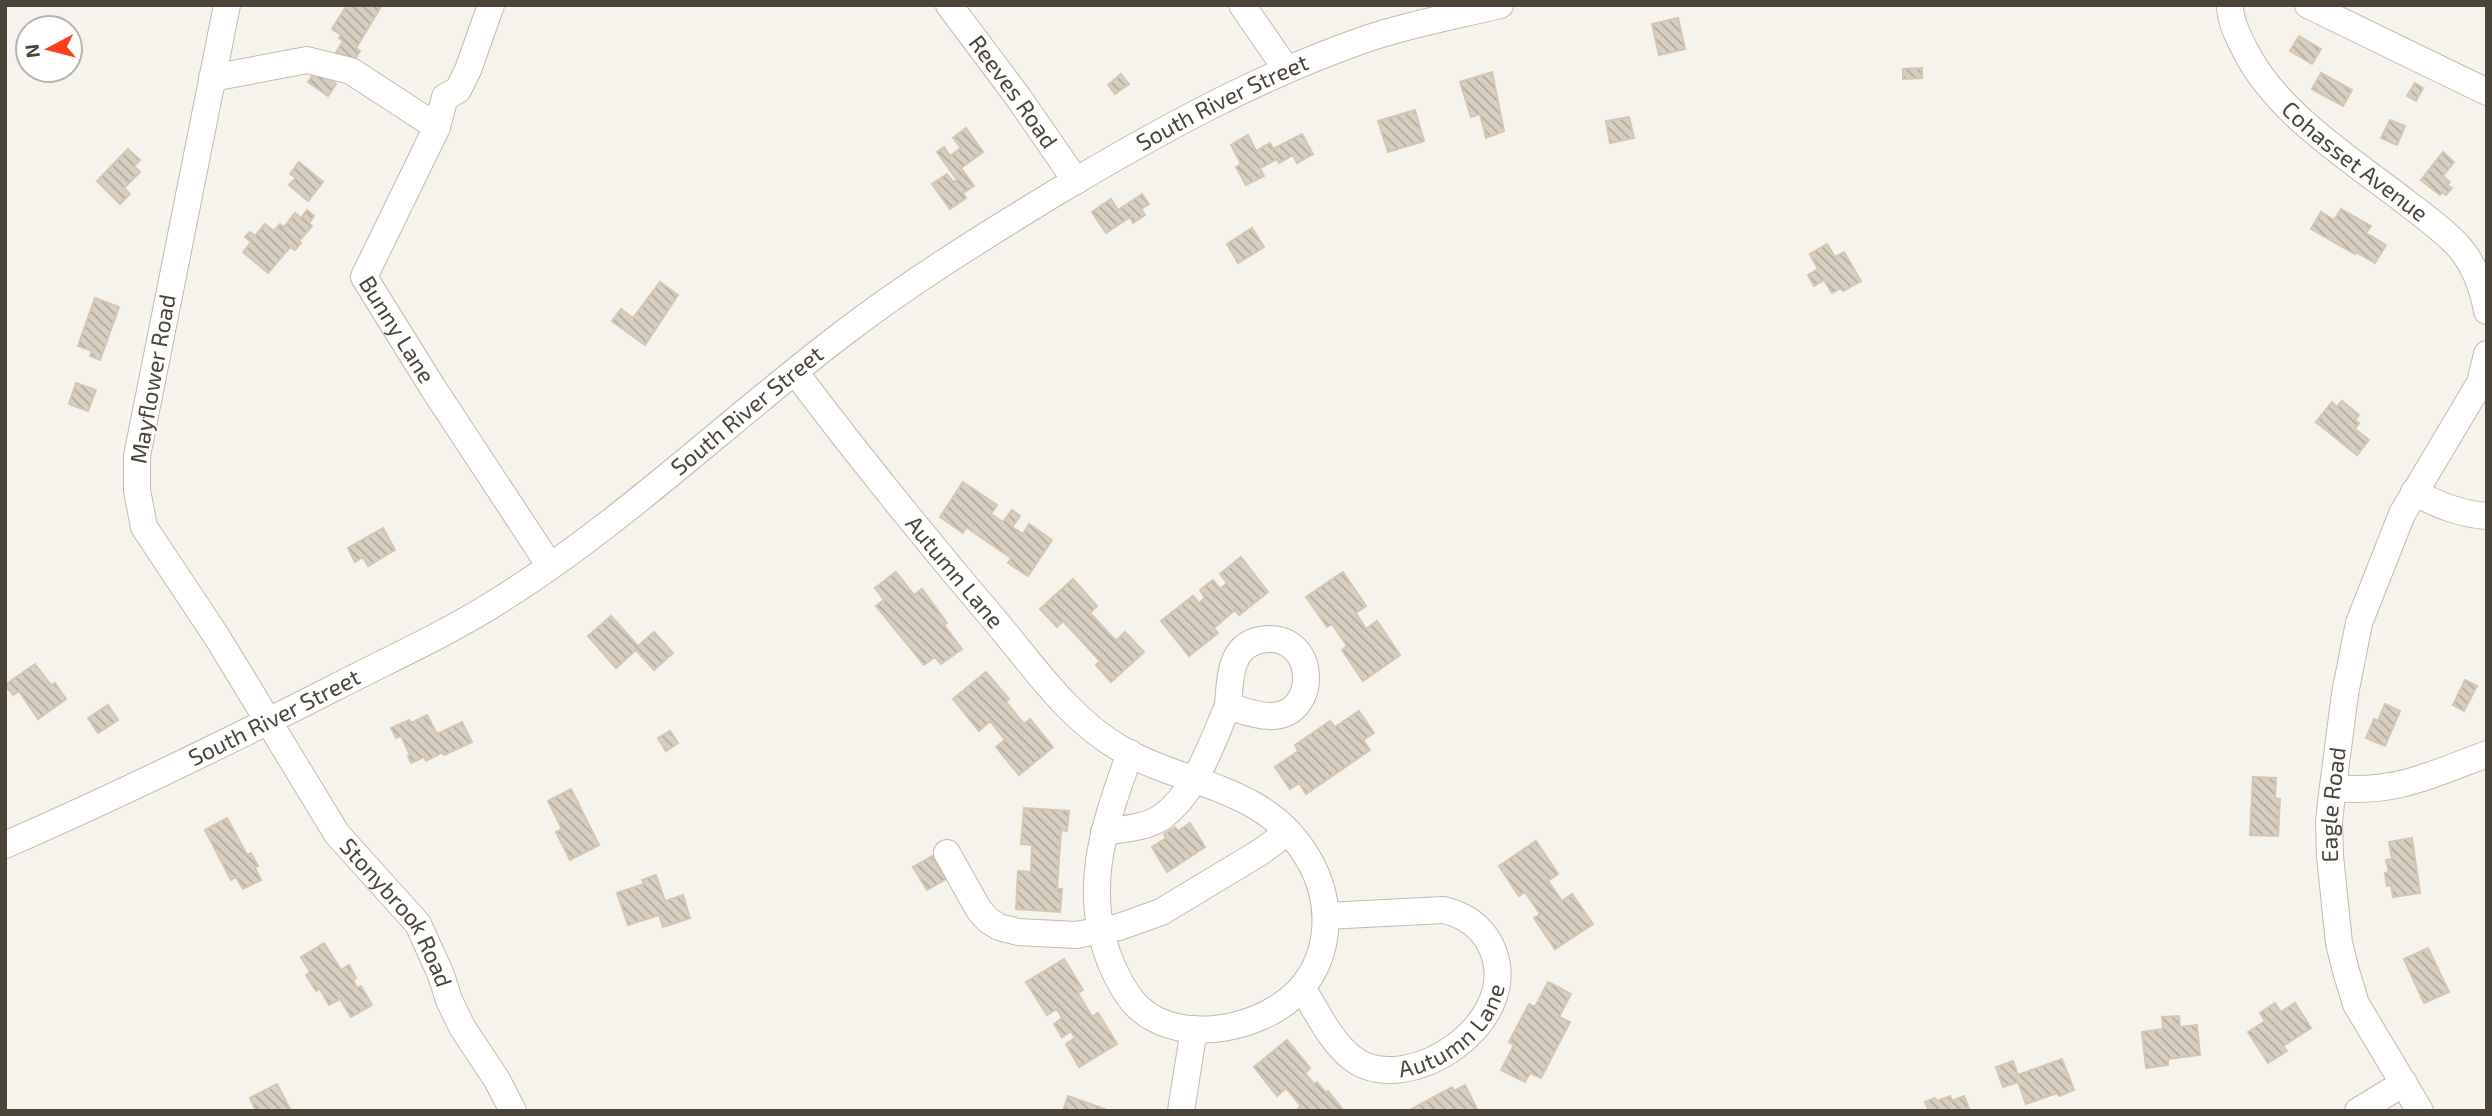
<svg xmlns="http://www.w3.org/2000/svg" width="2492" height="1116" font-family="'Exo 2',sans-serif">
  <defs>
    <pattern id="building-back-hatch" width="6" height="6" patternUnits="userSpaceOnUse" patternTransform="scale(1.75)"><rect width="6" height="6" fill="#d8cfc1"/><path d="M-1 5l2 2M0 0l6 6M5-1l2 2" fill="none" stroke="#b1aa9e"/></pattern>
  </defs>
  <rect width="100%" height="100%" fill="#f6f3ec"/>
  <!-- building -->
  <path fill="url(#building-back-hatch)" stroke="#d3c7b4" stroke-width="2" d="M347 5H382L356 48 360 51 351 65 335 54 343 41 339 38 341 35 332 29Z
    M1678 18 1685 49 1659 55 1652 24Z
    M2299 36 2321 49 2312 64 2290 51Z
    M1922 68V78L1903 79V69Z
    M316 70 336 84 328 96 308 82Z
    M1492 72 1504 131 1486 138 1480 114 1471 117 1460 82Z
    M2321 73 2352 90 2343 106 2312 89Z
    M1121 74 1129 84 1115 94 1108 85Z
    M2415 83 2423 88 2416 101 2407 96Z
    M1415 110 1424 141 1388 152 1378 121Z
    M1629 117 1634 138 1610 143 1606 121Z
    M2390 120 2405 126 2397 145 2381 138Z
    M966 128 983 152 961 168 974 186 963 193 966 198 950 209 932 184 947 174 953 182 957 180 937 152 944 147 950 156 961 148 953 138Z
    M1302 134 1313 154 1297 163 1293 155 1279 163 1277 159 1260 168 1264 176 1246 185 1236 167 1241 164 1231 145 1248 135 1256 151 1270 143 1273 149Z
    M128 149 140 160 134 166 140 172 124 188 130 194 120 204 97 181Z
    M2443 152 2454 162 2443 176 2450 182 2447 185 2452 188 2446 195 2443 192 2440 195 2421 180Z
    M299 162 323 182 308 201 289 185 296 178 290 174Z
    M1142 194 1149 204 1141 209 1145 215 1133 223 1130 217 1106 233 1092 212 1111 199 1118 210Z
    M2341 209 2371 226 2366 233 2386 245 2375 263 2356 252 2355 254 2311 229 2321 212 2334 220Z
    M307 210 314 216 309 223 312 226 299 241 301 243 295 250 290 247 268 273 243 252 251 242 245 237 250 232 255 236 265 224 274 231 280 224 284 227 295 213 301 218Z
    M1252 228 1264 247 1238 263 1227 244Z
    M1827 244 1835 257 1844 252 1861 281 1843 291 1841 288 1832 293 1824 280 1814 286 1808 275 1818 269 1810 254Z
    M660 282 678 295 645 345 612 321 621 309 633 318Z
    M95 298 119 307 100 360 90 356 92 351 78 346Z
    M76 383 96 390 88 411 69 404Z
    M2342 401 2359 415 2355 420 2359 423 2355 429 2369 440 2357 455 2316 422 2332 402 2337 407Z
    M963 482 997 505 991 514 1003 522 1012 510 1020 516 1012 527 1023 534 1029 524 1052 540 1028 576 1008 563 1011 558 966 527 963 533 940 517Z
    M383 528 395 550 368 566 363 557 355 562 348 548Z
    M1241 557 1268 592 1239 615 1235 610 1214 628 1218 633 1189 656 1161 621 1193 596 1199 603 1205 598 1200 590 1213 580 1220 589 1227 583 1220 574Z
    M896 572 914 595 922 589 947 623 944 625 962 649 941 664 935 657 924 665 876 606 884 600 875 588Z
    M1343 572 1366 606 1356 613 1366 629 1377 621 1400 655 1363 681 1342 650 1347 646 1332 624 1327 627 1306 597Z
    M1073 579 1097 606 1090 613 1116 641 1125 632 1144 652 1111 682 1096 665 1100 661 1063 621 1057 627 1040 609Z
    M611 616 638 646 654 632 673 653 654 670 636 650 616 668 588 636Z
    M35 664 51 685 55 683 66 699 38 719 19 691 13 695 5 685Z
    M986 672 1009 699 1006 702 1024 724 1030 719 1053 747 1019 775 996 747 1005 740 990 721 979 731 953 699Z
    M2465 680 2477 686 2464 711 2453 705Z
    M2385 704 2400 711 2385 746 2366 738 2374 719 2378 721Z
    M108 705 118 720 98 733 88 718Z
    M1359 711 1374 733 1363 740 1370 750 1306 794 1299 783 1290 789 1275 767 1298 751 1295 745 1330 721 1335 727Z
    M427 715 437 734 462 722 472 742 444 755 443 752 426 761 424 757 411 763 408 756 410 755 401 736 396 738 391 728 409 720 411 723Z
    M670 731 678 743 666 751 658 738Z
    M2253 777 2276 778 2275 798 2280 799 2278 836 2250 835Z
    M571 789 599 845 570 860 556 832 562 829 548 801Z
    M1024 808 1069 811 1067 831 1061 830 1057 889H1062L1060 912 1016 909 1018 871 1031 872 1032 845 1021 844Z
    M227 818 247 855 251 853 258 866 255 868 261 880 243 889 236 877 231 880 205 830Z
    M1190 823 1205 847 1167 872 1152 847 1166 838 1164 834 1175 827 1178 831Z
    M2412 838 2420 893 2393 897 2391 885 2387 886 2385 873 2389 872 2386 860 2392 859 2389 842Z
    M1536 841 1558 874 1548 881 1562 901 1572 894 1593 924 1555 949 1534 918 1540 914 1525 892 1519 896 1499 866Z
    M932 856 946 879 927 890 913 867Z
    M656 875 665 901 683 895 690 918 663 927 659 915 628 925 617 893 644 884 642 880Z
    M324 943 341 970 349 965 356 978 353 980 357 988 361 986 372 1005 351 1017 340 999 329 1005 320 989 316 991 306 975 310 972 301 957Z
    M2428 948 2449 992 2424 1003 2404 959Z
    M1064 959 1083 990 1078 993 1092 1017 1098 1013 1117 1044 1079 1067 1066 1044 1075 1038 1071 1031 1062 1037 1054 1024 1062 1018 1057 1009 1047 1015 1026 982Z
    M1548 982 1571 994 1559 1017 1570 1022 1541 1078 1530 1073 1525 1082 1501 1070 1514 1045 1509 1042 1529 1004 1535 1007Z
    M2275 1003 2281 1012 2295 1003 2311 1028 2283 1046 2287 1051 2268 1063 2248 1032 2265 1021 2260 1013Z
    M2179 1016 2180 1027 2197 1025 2200 1055 2168 1059V1065L2146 1068 2142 1032 2163 1029 2162 1017Z
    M1287 1040 1310 1068 1305 1073 1314 1084 1317 1082 1326 1093 1328 1091 1344 1111H1295L1301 1106 1286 1088 1277 1096 1254 1067Z
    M2062 1059 2074 1090 2059 1096 2057 1093 2026 1104 2018 1082 2003 1087 1996 1067 2013 1061 2018 1075Z
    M277 1084 291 1111H256L250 1098Z
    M1465 1085 1477 1109 1474 1111H1408L1452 1087 1454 1091Z
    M1068 1096 1110 1111H1063Z
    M1950 1096 1952 1101 1964 1096 1970 1111H1929L1925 1102 1935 1098 1937 1101Z"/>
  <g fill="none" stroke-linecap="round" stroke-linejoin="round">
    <defs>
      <g id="minor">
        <path id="s1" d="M227 5 137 456V490L144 527 217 637 337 834 418 924 441 975 449 1000 462 1027 497 1080 513 1111"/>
        <path id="s2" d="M491 5 468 70 458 90 445 97 437 127 364 277 433 388 550 566"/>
        <path id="s3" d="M949 5 1018 97 1076 181"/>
        <path d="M1242 5 1287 70"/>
        <path id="s4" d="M2230 5C2230 21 2238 36 2245 50 2277 114 2352 160 2407 203 2425 217 2445 231 2460 248 2475 266 2483 289 2487 311"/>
        <path d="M2308 5 2487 92"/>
        <path d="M212 78 307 60 351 71 437 127"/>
        <path id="s5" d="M795 372C860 458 927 541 997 623 1034 667 1070 720 1121 749 1186 787 1267 785 1309 860 1335 905 1331 964 1291 998 1253 1031 1178 1044 1139 1008 1128 998 1120 983 1114 970 1079 894 1104 826 1130 753"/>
        <path d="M2414 492C2438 505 2460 514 2487 516"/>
        <path d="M2333 788C2395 794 2431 775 2487 754"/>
        <path d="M1104 832C1122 829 1146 828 1162 817 1197 791 1211 744 1228 706 1241 710 1255 716 1270 716 1321 717 1318 629 1260 640 1229 646 1230 681 1228 706"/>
        <path id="s6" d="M5 845C117 796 226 743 334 688 390 659 449 633 503 598 625 521 730 419 845 332 912 281 983 237 1055 193 1154 134 1256 77 1366 39 1410 24 1455 16 1500 5"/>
        <path d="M947 853 979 910 988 920 999 927 1018 932 1076 935 1119 927 1161 912 1259 853 1288 832"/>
        <path id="s7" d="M1302 988C1317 1011 1330 1041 1352 1058 1407 1101 1529 1020 1490 944 1480 925 1464 915 1444 910L1326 916"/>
        <path d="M1181 1111 1194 1029"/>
        <path d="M2358 1111 2404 1083"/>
        <path id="s8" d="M2420 1111 2356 1004 2346 971 2339 943 2330 856 2329 822 2332 794 2345 694 2359 623 2402 514 2480 383 2487 354"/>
      </g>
    </defs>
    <!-- minor casing -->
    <use href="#minor" stroke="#c2bbae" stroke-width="28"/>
    <!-- minor -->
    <use href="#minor" stroke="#fff" stroke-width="26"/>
  </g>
  <g text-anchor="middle" stroke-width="5" stroke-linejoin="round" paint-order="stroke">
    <!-- street labels -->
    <g font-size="23" fill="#4b4439" stroke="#fff">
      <text dy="8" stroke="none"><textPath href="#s3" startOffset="108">Reeves Road</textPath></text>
      <text dy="8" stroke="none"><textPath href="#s6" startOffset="1432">South River Street</textPath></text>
      <text dy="8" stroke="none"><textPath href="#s4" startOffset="206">Cohasset Avenue</textPath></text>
      <text dy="8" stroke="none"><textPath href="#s2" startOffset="366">Bunny Lane</textPath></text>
      <text transform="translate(153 379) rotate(-80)" y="8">Mayflower Road</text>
      <text dy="8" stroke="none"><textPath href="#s6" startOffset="864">South River Street</textPath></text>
      <text dy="8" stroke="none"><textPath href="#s5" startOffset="256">Autumn Lane</textPath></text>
      <text dy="8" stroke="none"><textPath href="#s6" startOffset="298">South River Street</textPath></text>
      <text dy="8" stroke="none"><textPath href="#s8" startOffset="327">Eagle Road</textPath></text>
      <text dy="8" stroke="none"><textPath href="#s1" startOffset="994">Stonybrook Road</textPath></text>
      <text dy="8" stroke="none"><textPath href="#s7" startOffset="205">Autumn Lane</textPath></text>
    </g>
  </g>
  <!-- border -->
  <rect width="2492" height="1116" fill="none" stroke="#4b4439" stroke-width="14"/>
  <!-- north arrow -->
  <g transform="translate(49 49) rotate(263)"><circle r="33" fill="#ffffff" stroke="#b7b4b0" stroke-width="2"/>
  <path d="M0-5L12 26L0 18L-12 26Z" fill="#fc3f1d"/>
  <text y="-10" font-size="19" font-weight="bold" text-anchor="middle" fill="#4b4439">N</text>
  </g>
</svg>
